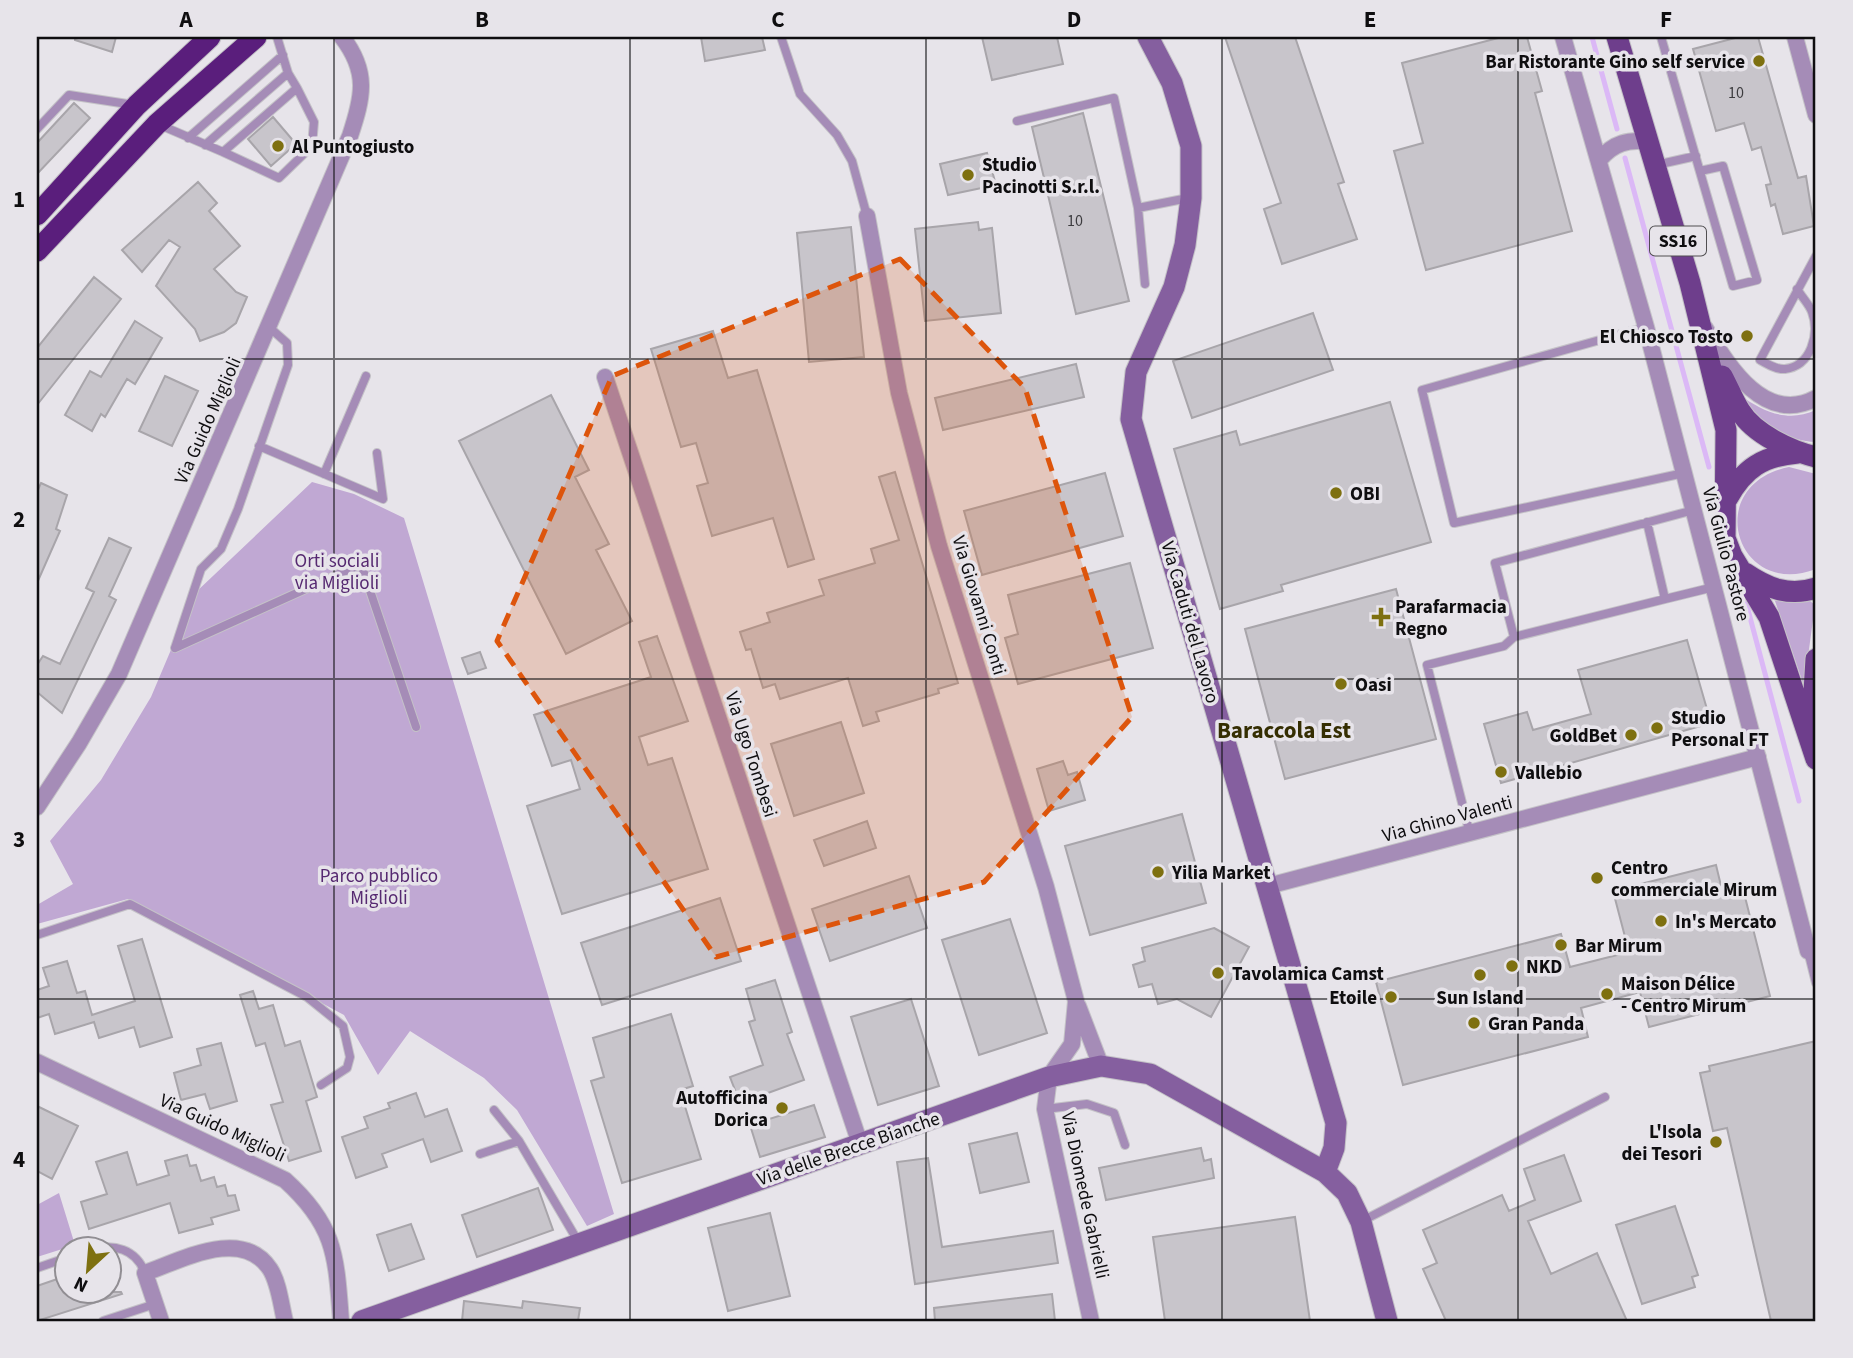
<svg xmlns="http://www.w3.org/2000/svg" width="1853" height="1358" font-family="'Source Sans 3',sans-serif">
  <rect width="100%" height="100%" fill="#e7e4ea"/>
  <!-- green -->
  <path fill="#c0a8d3" d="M1740 395C1763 412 1788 423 1816 410V442C1783 441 1758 420 1740 395Z
    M1789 467 1816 474V569C1736 600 1701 485 1789 467Z
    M312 482 354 494 404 518 614 1214 587 1226 517 1110 484 1078 410 1031 378 1075 344 1015 128 899 37 924V905L73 884 50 841 101 780 151 697 195 593Z
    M1775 601H1810L1815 605 1804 686Z
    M59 1193 75 1245 37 1257V1205Z"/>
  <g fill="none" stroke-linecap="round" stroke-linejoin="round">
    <!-- stream -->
    <path stroke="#dbb8f6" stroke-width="5" d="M1592 37 1617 129
      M1625 158 1709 467
      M1743 591 1799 801"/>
  </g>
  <!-- building -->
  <path fill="#c8c5cb" stroke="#a8a5aa" stroke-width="2" d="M75 37H116L112 52 75 40Z
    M701 37H762L765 50 705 61Z
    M982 37H1057L1063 64 992 80Z
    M1225 37H1295L1344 182 1338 184 1357 239 1282 264 1264 209 1281 203Z
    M1502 37H1527L1542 91 1535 93 1572 231 1426 270 1394 151 1423 143 1402 63Z
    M1739 37H1758L1798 178 1806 176 1814 226 1783 234 1775 204 1771 206 1766 185 1771 184 1761 147 1752 150 1744 123 1716 131 1693 49Z
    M74 103 90 118 37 174V143Z
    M1083 113 1129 301 1076 314 1032 127Z
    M273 117 296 144 271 166 248 139Z
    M987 153 996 185 948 195 940 164Z
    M198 182 217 203 209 211 240 246 214 269 236 292 247 297 236 323 224 332 200 341 195 329 156 286 180 247 169 240 142 272 122 250Z
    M978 222 979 230 992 228 1001 313 925 321 915 229Z
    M851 227 864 357 809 362 797 233Z
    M94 277 121 299 37 405V348Z
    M1313 313 1333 370 1192 418 1173 361Z
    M135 321 162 338 135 384 127 379 105 417 101 414 92 431 65 415 90 371 101 377Z
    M713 331 728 378 757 370 814 559 788 567 773 518 712 536 697 486 708 483 696 443 681 447 651 349Z
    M1076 364 1084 397 943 430 935 398Z
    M165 376 198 391 172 446 139 431Z
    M551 395 589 470 575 477 609 544 596 550 632 621 566 654 459 441Z
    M1390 402 1431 542 1281 585 1283 591 1220 609 1174 449 1236 431 1240 445Z
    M895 472 958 683 938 689 939 693 876 712 879 721 863 726 848 678 780 699 775 684 763 688 751 649 746 650 740 632 770 622 767 613 824 595 819 580 875 563 871 549 899 540 879 477Z
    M1105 473 1123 536 982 575 964 511Z
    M41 483 67 495 56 529 60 531 37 583V492Z
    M109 538 131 548 109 596 116 600 62 713 37 692V665L43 656 60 664 94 592 86 588Z
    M1130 563 1153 648 1018 684 1005 638 1018 634 1008 595Z
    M1396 589 1436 739 1285 779 1245 629Z
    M657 636 688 721 639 737 648 765 672 758 708 869 562 914 527 806 580 789 571 760 552 766 534 715 651 677 639 642Z
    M1687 640 1711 723 1501 783 1484 724 1527 712 1533 730 1591 714 1578 670Z
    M480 652 486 668 468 674 462 658Z
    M841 722 864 793 794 816 771 744Z
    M1063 761 1068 775 1077 772 1085 800 1049 811 1037 769Z
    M1182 814 1206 903 1090 935 1065 846Z
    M867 821 876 848 824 866 814 840Z
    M1716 865 1723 894 1743 889 1770 996 1649 1027 1640 992 1581 1008 1588 1037 1403 1085 1376 982 1561 934 1570 967 1629 952 1613 891Z
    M909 876 927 928 830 961 812 909Z
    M720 898 741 961 602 1005 581 943Z
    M1010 919 1047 1033 979 1055 942 940Z
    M1214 928 1249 947 1211 1017 1177 999 1158 1004 1152 984 1139 987 1133 965 1145 961 1142 948Z
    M142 939 172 1037 140 1047 134 1027 99 1038 94 1022 55 1034 49 1014 37 1018V990L49 986 43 968 67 961 77 993 85 991 92 1015 135 1001 118 946Z
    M775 980 792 1032 787 1034 804 1080 740 1103 730 1077 763 1065 749 1022 755 1020 746 989Z
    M253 991 259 1009 273 1005 285 1046 300 1041 317 1097 306 1101 321 1151 289 1161 271 1105 283 1102 265 1043 256 1046 240 995Z
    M911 999 939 1086 878 1105 851 1017Z
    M671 1014 693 1086 680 1090 701 1159 622 1183 591 1081 604 1077 593 1038Z
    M1816 1041V1321H1771L1727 1128 1713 1131 1700 1073 1710 1071 1709 1066Z
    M221 1043 237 1101 210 1109 205 1094 181 1100 174 1073 201 1065 197 1049Z
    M416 1093 425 1117 447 1109 462 1151 431 1162 423 1139 382 1154 387 1167 356 1178 342 1137 368 1128 364 1117 390 1108 388 1103Z
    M814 1105 825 1137 760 1157 750 1125Z
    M37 1106 78 1126 52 1179 37 1171Z
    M1017 1133 1029 1182 980 1193 969 1144Z
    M1201 1148 1204 1161 1211 1159 1214 1178 1106 1200 1099 1168Z
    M127 1152 137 1185 169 1175 165 1161 187 1155 190 1166 196 1165 201 1181 214 1177 217 1187 225 1185 228 1196 235 1195 239 1210 211 1218 213 1224 179 1233 170 1203 89 1229 81 1202 107 1194 96 1162Z
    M1564 1155 1581 1201 1528 1221 1551 1274 1597 1253 1627 1321H1446L1423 1269 1437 1263 1423 1230 1502 1195 1509 1211 1535 1200 1524 1169Z
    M928 1158 942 1247 1053 1231 1058 1263 915 1284 897 1162Z
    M538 1188 553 1230 477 1257 462 1215Z
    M1675 1206 1698 1275 1692 1277 1695 1287 1642 1304 1616 1225Z
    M770 1213 790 1296 728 1311 708 1228Z
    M1295 1217 1310 1321H1165L1153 1237Z
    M411 1224 424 1259 389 1271 377 1235Z
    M66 1276V1292H121L122 1294 37 1321V1286Z
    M1052 1294 1055 1321H935L934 1308Z
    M464 1301 522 1308 523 1301 580 1308 578 1321H462Z"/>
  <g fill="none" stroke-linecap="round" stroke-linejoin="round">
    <defs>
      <path id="lane" d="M781 37 800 94 837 135 852 161 867 216
        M1661 37 1733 286 1757 280 1723 166 1700 171
        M1017 121 1114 98 1138 208 1145 284
        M160 125 223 152 297 88 288 73 277 37
        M37 129 69 95 134 105
        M188 138 283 55
        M205 145 288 73
        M223 152 279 178 312 146 314 122 297 88
        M1656 165 1696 156
        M1138 208 1188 198
        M1797 289C1801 296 1809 304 1812 312 1820 334 1811 366 1785 369 1777 370 1767 364 1760 360L1816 256
        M1646 327 1422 390 1454 523 1684 473
        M259 446 383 499 377 453
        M324 474 366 376
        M1647 522 1665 599 1514 637 1495 563 1694 510
        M1665 599 1714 587
        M175 648 361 564 416 727
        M175 648 201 569 221 549 238 509 288 365 287 343 270 328
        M1470 834 1427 665 1504 646 1514 637
        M37 935 130 904 307 997 343 1026 350 1057 347 1068 321 1085
        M1808 951 1816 983
        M1045 1109 1087 1104 1114 1113 1125 1145
        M494 1110 519 1141
        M480 1154 519 1141 579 1243
        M1362 1221 1605 1097
        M90 1250C114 1243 136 1249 145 1273
        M37 1268 66 1258
        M103 1321 155 1304"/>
      <path id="street" d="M1563 37 1646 327 1808 951 1816 954
        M1795 37 1816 115
        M1600 159C1614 143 1628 139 1649 142
        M867 216 899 393 939 546 1046 887 1076 1001 1072 1044 1049 1077 1045 1109 1091 1321
        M1705 328C1728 365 1764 426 1816 398
        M605 377 860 1144
        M37 807 79 743 119 674 350 136C363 97 369 72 342 37
        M1268 886 1758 757
        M1078 1006 1101 1066
        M37 1062 285 1180C336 1226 336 1256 341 1321
        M161 1321 145 1273C180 1261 242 1226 270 1269 279 1283 281 1305 285 1321"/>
      <path id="secondary" d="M1148 37 1172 83 1191 146V198L1185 245 1174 287 1136 372 1131 419 1336 1123 1334 1148 1325 1172
        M362 1321 1049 1077 1101 1066 1150 1074 1325 1172 1347 1193 1361 1222 1387 1321"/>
      <path id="primary" d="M1617 37 1690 283 1726 430 1725 538 1732 556 1769 617 1816 759
        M1722 376C1728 387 1733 400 1740 411 1754 434 1791 451 1816 457
        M1727 499C1744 468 1763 456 1798 453
        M1745 573C1767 588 1789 597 1816 588
        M1812 725 1816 659"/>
      <path id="highway" d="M37 215 137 105 210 37
        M37 251 157 124 256 37"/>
    </defs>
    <!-- lane casing -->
    <use href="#lane" stroke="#c4c2c7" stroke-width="10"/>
    <!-- street casing -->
    <use href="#street" stroke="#c4c2c7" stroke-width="18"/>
    <!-- secondary casing -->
    <use href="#secondary" stroke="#c4c2c7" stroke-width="23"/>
    <!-- primary casing -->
    <use href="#primary" stroke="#c4c2c7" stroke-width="23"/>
    <!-- highway casing -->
    <use href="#highway" stroke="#c4c2c7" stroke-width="23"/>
    <!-- lane -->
    <use href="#lane" stroke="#a58cb7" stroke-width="8"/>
    <!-- street -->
    <use href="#street" stroke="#a58cb7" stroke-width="16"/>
    <!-- secondary -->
    <use href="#secondary" stroke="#855f9f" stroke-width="21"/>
    <!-- primary -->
    <use href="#primary" stroke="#6e3e8c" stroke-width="21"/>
    <!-- highway -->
    <use href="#highway" stroke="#5a1e7c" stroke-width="21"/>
  </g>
  <!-- marked area -->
  <path fill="#dd550c" fill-opacity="0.2" stroke="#dd550c" stroke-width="5" stroke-dasharray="14 9" stroke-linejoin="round" d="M900 259 1025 388 1132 717 984 882 716 957 497 641 612 376Z"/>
  <!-- grid -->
  <path fill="none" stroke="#0f0e10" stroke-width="2" stroke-opacity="0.55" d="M334 37V1321M630 37V1321M926 37V1321M1222 37V1321M1518 37V1321M37 359H1816M37 679H1816M37 999H1816"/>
  <!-- markers -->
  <g fill="#7e7010" stroke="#e7e4ea" stroke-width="2.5">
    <circle cx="1759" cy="61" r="7"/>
    <circle cx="278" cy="146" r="7"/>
    <circle cx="968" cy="175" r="7"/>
    <circle cx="1747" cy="336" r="7"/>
    <circle cx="1336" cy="493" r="7"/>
    <path d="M1377.5 606.5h7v7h7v7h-7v7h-7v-7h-7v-7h7z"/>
    <circle cx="1341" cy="684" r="7"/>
    <circle cx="1657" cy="728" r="7"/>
    <circle cx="1631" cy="735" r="7"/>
    <circle cx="1501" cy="772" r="7"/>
    <circle cx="1158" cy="872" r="7"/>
    <circle cx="1597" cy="878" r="7"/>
    <circle cx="1661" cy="921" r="7"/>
    <circle cx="1561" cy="945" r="7"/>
    <circle cx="1512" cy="966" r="7"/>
    <circle cx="1218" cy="973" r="7"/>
    <circle cx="1480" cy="975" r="7"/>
    <circle cx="1607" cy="994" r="7"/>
    <circle cx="1391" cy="997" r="7"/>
    <circle cx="1474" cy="1023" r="7"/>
    <circle cx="782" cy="1108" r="7"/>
    <circle cx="1716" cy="1142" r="7"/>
  </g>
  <g text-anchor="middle" stroke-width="7" stroke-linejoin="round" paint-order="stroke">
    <!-- number labels -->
    <g font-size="16" fill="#3d3c3f">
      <text x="1736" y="98">10</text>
      <text x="1075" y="226">10</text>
    </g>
    <!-- shield labels -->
    <rect fill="#e7e4ea" stroke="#504e51" stroke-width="2" x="1650" y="226.5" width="56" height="29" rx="5"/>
    <g font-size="18" font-weight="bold" fill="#0f0e10">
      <text x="1678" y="247">SS16</text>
    </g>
    <!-- poi labels -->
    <g font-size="19" font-weight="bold" fill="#0f0e10" stroke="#e7e4ea" text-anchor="start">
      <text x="1745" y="68" text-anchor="end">Bar Ristorante Gino self service</text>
      <text x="292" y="153">Al Puntogiusto</text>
      <text x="982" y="171">Studio<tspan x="982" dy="22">Pacinotti S.r.l.</tspan></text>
      <text x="1733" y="343" text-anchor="end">El Chiosco Tosto</text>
      <text x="1350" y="500">OBI</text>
      <text x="1395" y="613">Parafarmacia<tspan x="1395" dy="22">Regno</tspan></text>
      <text x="1355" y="691">Oasi</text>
      <text x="1671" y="724">Studio<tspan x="1671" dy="22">Personal FT</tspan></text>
      <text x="1617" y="742" text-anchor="end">GoldBet</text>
      <text x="1515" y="779">Vallebio</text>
      <text x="1611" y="874">Centro<tspan x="1611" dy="22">commerciale Mirum</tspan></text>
      <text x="1172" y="879">Yilia Market</text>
      <text x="1675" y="928">In's Mercato</text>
      <text x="1575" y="952">Bar Mirum</text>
      <text x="1526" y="973">NKD</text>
      <text x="1232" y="980">Tavolamica Camst</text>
      <text x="1621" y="990">Maison Délice<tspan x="1621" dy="22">- Centro Mirum</tspan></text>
      <text x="1377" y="1004" text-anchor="end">Etoile</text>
      <text x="1480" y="1004" text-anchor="middle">Sun Island</text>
      <text x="1488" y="1030">Gran Panda</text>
      <text x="768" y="1104" text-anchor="end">Autofficina<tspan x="768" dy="22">Dorica</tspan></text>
      <text x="1702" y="1138" text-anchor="end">L'Isola<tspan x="1702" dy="22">dei Tesori</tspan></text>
    </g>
    <!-- street labels -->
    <g font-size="19" fill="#0f0e10" stroke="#e7e4ea">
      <text transform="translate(207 420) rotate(-66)" y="7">Via Guido Miglioli</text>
      <text transform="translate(1727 554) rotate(75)" y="7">Via Giulio Pastore</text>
      <text transform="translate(980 605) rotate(73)" y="7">Via Giovanni Conti</text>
      <text transform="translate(1191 622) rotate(74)" y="7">Via Caduti del Lavoro</text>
      <text transform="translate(752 754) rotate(72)" y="7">Via Ugo Tombesi</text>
      <text transform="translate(1447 818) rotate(-15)" y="7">Via Ghino Valenti</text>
      <text transform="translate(223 1127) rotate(25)" y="7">Via Guido Miglioli</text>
      <text transform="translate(848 1148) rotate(-19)" y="7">Via delle Brecce Bianche</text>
      <text transform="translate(1086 1195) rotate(78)" y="7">Via Diomede Gabrielli</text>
    </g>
    <!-- park labels -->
    <g font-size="19" fill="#562971" stroke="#e7e4ea">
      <text x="337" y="567">Orti sociali<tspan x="337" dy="22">via Miglioli</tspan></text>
      <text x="379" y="882">Parco pubblico<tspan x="379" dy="22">Miglioli</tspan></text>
    </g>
    <!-- quarter labels -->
    <g font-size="23" font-weight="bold" fill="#352e02" stroke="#e7e4ea">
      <text x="1284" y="738">Baraccola Est</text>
    </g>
  </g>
  <!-- border -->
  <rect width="1853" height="1358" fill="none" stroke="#e7e4ea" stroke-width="77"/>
  <!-- north arrow -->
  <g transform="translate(88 1270) rotate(206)"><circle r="33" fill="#e7e4ea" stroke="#918e93" stroke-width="2"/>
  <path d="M0-5L12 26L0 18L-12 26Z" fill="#7e7010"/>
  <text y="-10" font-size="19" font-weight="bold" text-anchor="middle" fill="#0f0e10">N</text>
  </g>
  <rect x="38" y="38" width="1776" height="1282" fill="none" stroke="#0f0e10" stroke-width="2.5"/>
  <g font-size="23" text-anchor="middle" font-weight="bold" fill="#0f0e10">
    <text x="186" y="27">A</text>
    <text x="482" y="27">B</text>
    <text x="778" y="27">C</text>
    <text x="1074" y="27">D</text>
    <text x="1370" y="27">E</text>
    <text x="1666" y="27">F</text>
    <text x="19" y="207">1</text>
    <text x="19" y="527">2</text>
    <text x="19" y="847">3</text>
    <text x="19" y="1167">4</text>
  </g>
</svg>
